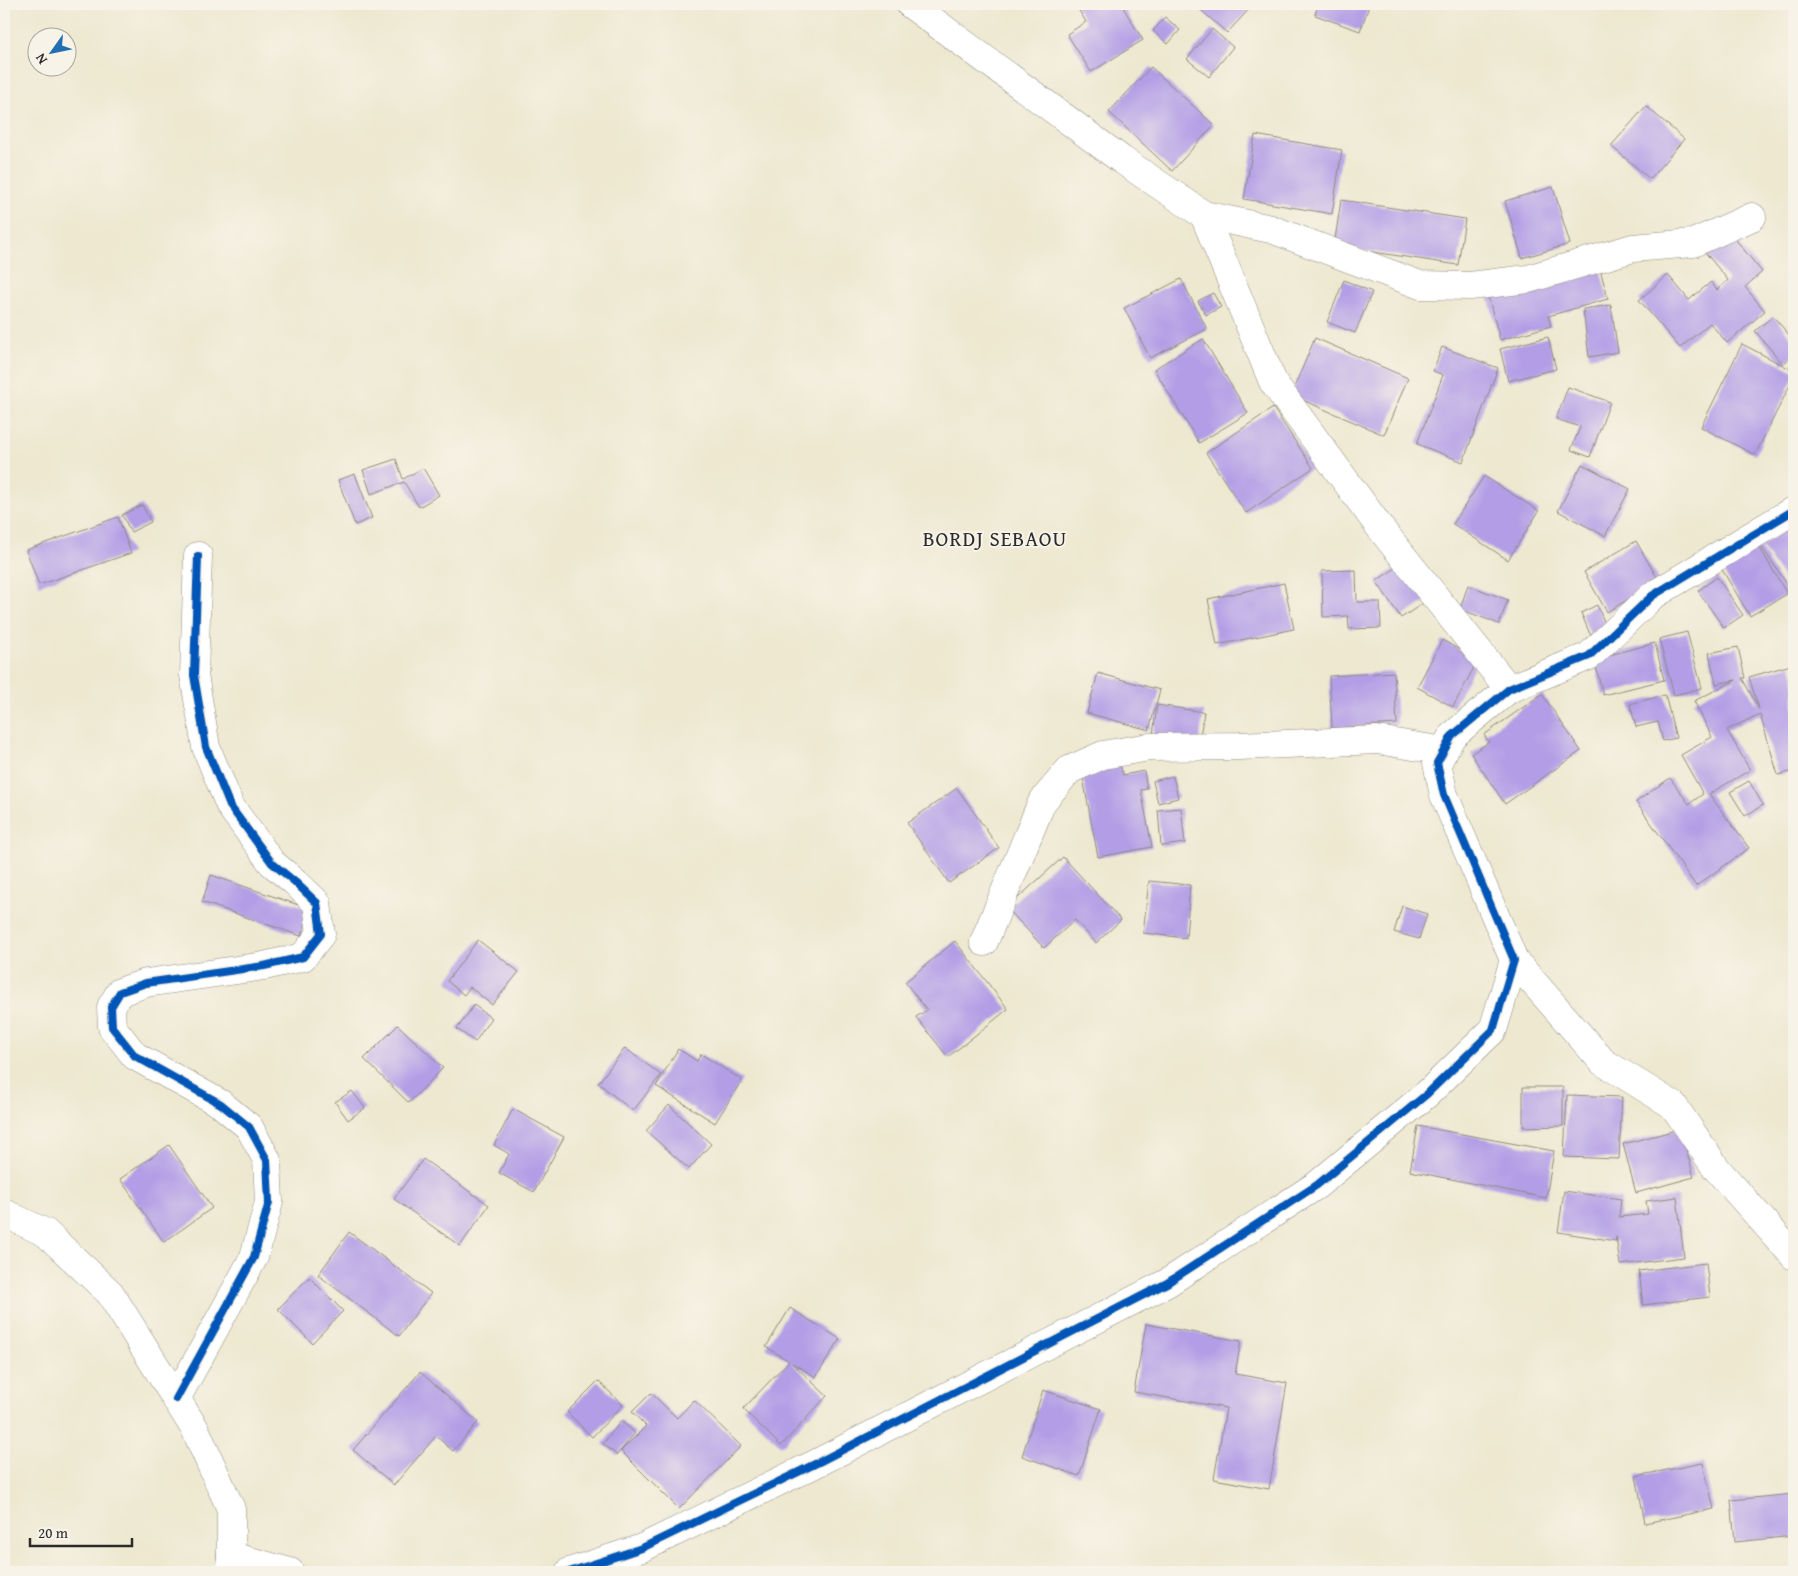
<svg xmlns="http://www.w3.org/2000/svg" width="1798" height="1576" font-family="'Gentium Book Plus',serif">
  <rect width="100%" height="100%" fill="#f7f3e8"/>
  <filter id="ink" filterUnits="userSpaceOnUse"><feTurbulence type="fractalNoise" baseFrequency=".02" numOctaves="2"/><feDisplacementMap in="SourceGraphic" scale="10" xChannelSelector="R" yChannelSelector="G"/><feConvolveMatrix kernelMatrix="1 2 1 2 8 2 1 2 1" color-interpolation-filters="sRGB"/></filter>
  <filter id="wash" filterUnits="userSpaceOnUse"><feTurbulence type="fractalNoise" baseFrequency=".0096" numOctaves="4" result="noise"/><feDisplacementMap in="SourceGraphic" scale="20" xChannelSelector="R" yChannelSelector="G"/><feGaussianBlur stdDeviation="1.12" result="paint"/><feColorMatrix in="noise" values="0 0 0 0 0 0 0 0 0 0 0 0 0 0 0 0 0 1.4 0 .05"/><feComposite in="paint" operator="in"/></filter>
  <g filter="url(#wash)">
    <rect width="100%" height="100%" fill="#eee8d0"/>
    <g id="blocks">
      <!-- building -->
      <path fill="#b39de6" d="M1075 4H1121L1143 40 1091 72 1067 34 1086 22Z
        M1194 4H1254L1227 33Z
        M1318 4H1364L1369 6 1360 31 1315 15Z
        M1165 17 1180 30 1168 44 1153 31Z
        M1212 29 1233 47 1209 77 1187 59Z
        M1151 67 1214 125 1172 171 1109 112Z
        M1646 106 1684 139 1650 179 1611 146Z
        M1255 135 1342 150 1332 214 1244 199Z
        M1553 187 1570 244 1522 258 1505 201Z
        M1341 200 1465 219 1458 265 1334 246Z
        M1728 230 1762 272 1745 287 1765 311 1727 343 1710 323 1680 348 1639 300 1668 275 1689 300 1711 282 1717 290 1728 280 1704 251Z
        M1599 265 1608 299 1548 316 1551 326 1500 340 1488 296Z
        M1181 279 1207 329 1150 358 1124 308Z
        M1344 280 1372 292 1355 333 1327 322Z
        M1213 293 1221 307 1206 315 1198 301Z
        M1611 305 1618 352 1589 357 1583 309Z
        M1773 316 1794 341V354L1783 364 1755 331Z
        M1548 337 1556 369 1508 381 1500 349Z
        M1315 338 1408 378 1384 435 1291 395Z
        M1203 339 1248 413 1199 443 1154 369Z
        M1742 344 1794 371V377L1755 455 1701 427Z
        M1442 347 1498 368 1463 462 1417 444 1443 375 1433 371Z
        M1568 387 1610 402 1590 457 1571 450 1580 427 1556 419Z
        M1273 408 1313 468 1246 513 1206 453Z
        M396 459 403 479 423 468 439 495 419 507 404 482 371 494 363 470Z
        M1582 464 1630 489 1605 536 1558 511Z
        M355 474 372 518 355 525 338 480Z
        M1484 476 1539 511 1508 560 1453 524Z
        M142 505 151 522 131 532 122 515Z
        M118 517 131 553 39 585 26 550Z
        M1794 523V585L1790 588 1761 546Z
        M1636 541 1659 581 1607 612 1584 572Z
        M1756 541 1787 594 1750 616 1718 563Z
        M1400 565 1425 602 1401 618 1376 581Z
        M1356 570 1357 602H1380L1381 628 1349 629 1348 616 1323 617 1322 571Z
        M1717 577 1743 615 1724 628 1698 591Z
        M1284 583 1294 629 1217 645 1208 599Z
        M1468 585 1508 600 1499 624 1460 609Z
        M1597 605 1606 626 1590 634 1581 613Z
        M1687 632 1702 688 1674 695 1659 639Z
        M1442 640 1478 660 1453 707 1417 687Z
        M1655 643 1664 680 1603 695 1594 659Z
        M1738 647 1745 678H1742L1759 709 1749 677 1791 665 1794 677V771L1778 775 1760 714 1727 730 1750 770 1709 794 1749 848 1696 886 1636 802 1670 778 1689 804 1703 794 1681 755 1712 737 1694 701 1736 680 1716 684 1709 653Z
        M1394 672 1397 724 1332 728 1329 676Z
        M1098 673 1160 690 1149 730 1087 713Z
        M1542 694 1581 751 1505 804 1471 754 1489 742 1484 735Z
        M1665 695 1676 738 1663 741 1658 722 1636 727 1630 704Z
        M1157 705 1204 712 1199 742 1153 735Z
        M1120 765 1123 775 1144 771 1147 789 1141 790 1152 847 1098 857 1082 773Z
        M1173 776 1178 798 1158 803 1153 781Z
        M1749 781 1763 805 1745 816 1730 792Z
        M957 788 999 848 949 883 907 823Z
        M1181 808 1185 843 1161 846 1158 810Z
        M1063 857 1121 920 1096 943 1075 920 1044 948 1007 908Z
        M211 875 310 909 301 936 202 902Z
        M1149 881 1190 885 1186 938 1143 933Z
        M1402 906 1427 914 1419 939 1394 932Z
        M478 940 519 972 492 1005 470 987 464 995 447 981Z
        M955 941 1008 1009 948 1057 916 1017 927 1010 905 982Z
        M474 1005 491 1018 475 1042 457 1029Z
        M398 1025 443 1068 409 1103 364 1059Z
        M625 1048 661 1075 633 1111 598 1083Z
        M678 1049 697 1061 701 1054 742 1080 715 1123 656 1086Z
        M1523 1087H1563V1126L1523 1127Z
        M352 1091 365 1108 348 1120 335 1102Z
        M1567 1095 1622 1097 1619 1159 1564 1157Z
        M669 1105 711 1144 689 1169 646 1131Z
        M513 1109 564 1137 534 1192 499 1173 509 1154 494 1145Z
        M1418 1126 1554 1151 1546 1198 1410 1171Z
        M1680 1129 1694 1177 1636 1193 1623 1144Z
        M169 1145 212 1208 164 1242 120 1179Z
        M423 1159 489 1205 460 1246 394 1199Z
        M1564 1191 1621 1199 1619 1217 1648 1214 1646 1201 1677 1197 1684 1257 1620 1265 1616 1237V1241L1558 1232Z
        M349 1232 431 1293 399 1336 318 1275Z
        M1706 1263 1710 1297 1643 1305 1639 1271Z
        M309 1277 343 1311 312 1343 278 1309Z
        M790 1308 840 1339 816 1377 792 1363 827 1396 781 1446 743 1409 789 1361 766 1347Z
        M1146 1324 1241 1341 1235 1374 1287 1383 1269 1489 1214 1479 1226 1408 1134 1392Z
        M420 1372 478 1422 453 1451 436 1436 394 1485 353 1450Z
        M598 1381 623 1405 592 1437 567 1412Z
        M1043 1390 1101 1409 1079 1476 1022 1456Z
        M651 1393 677 1418 694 1400 741 1446 679 1509 621 1451 646 1426 632 1412Z
        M621 1421 635 1433 617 1455 603 1444Z
        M1703 1463 1714 1509 1645 1523 1636 1476Z
        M1794 1494V1536L1735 1542 1731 1500Z"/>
    </g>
  </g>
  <g filter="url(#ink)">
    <use href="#blocks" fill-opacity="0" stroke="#8c8a7e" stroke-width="1"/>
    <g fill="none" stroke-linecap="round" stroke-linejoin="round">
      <defs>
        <path id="minor" d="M910 4 1122 160 1204 215 1271 229 1420 285 1470 286 1528 279 1633 248 1693 243 1752 217
          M1204 215 1273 382 1381 529 1509 689
          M984 942 1042 802 1069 770 1103 755 1149 747 1239 746 1377 740 1444 751
          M1514 960 1603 1062 1673 1105 1716 1168 1794 1256
          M176 1399 254 1257 269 1202 267 1160 249 1127 221 1104 135 1056 112 1027 111 1007 120 992 146 983 264 966 303 957 321 934 317 903 295 882 272 863 230 806 206 747 194 675 198 556
          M231 1556 290 1572
          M569 1572 642 1548 819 1462 1167 1283 1317 1185 1427 1094 1493 1030 1514 960 1444 795 1437 763 1452 736 1509 689 1589 656 1652 596 1794 510"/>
        <path id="major" d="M4 1213 46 1233 110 1293 195 1429 231 1509V1572"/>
      </defs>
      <!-- minor casing -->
      <use href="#minor" stroke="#8c8a7e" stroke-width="29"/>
      <!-- major casing -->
      <use href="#major" stroke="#8c8a7e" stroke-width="29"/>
      <!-- minor -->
      <use href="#minor" stroke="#fff" stroke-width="28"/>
      <!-- major -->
      <use href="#major" stroke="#fff" stroke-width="28"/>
      <defs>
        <path id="cycleway" d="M176 1399 254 1257 269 1202 267 1160 249 1127 221 1104 135 1056 112 1027 111 1007 120 992 146 983 264 966 303 957 321 934 317 903 295 882 272 863 230 806 206 747 194 675 198 556
          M569 1572 642 1548 819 1462 1167 1283 1317 1185 1427 1094 1493 1030 1514 960 1444 795 1437 763 1452 736 1509 689 1589 656 1652 596 1794 510"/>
      </defs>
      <!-- cycleway casing -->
      <use href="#cycleway" stroke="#f7f3e8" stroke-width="11"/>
      <!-- cycleway -->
      <use href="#cycleway" stroke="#0057b8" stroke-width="8"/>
    </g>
  </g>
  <g text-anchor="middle" stroke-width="4" stroke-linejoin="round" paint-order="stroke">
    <!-- quarter labels -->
    <g font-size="21" letter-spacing="1" fill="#2b2b2b" stroke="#f7f3e8">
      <text x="995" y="546">BORDJ SEBAOU</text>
    </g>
  </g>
  <!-- margin -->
  <rect width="1798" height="1576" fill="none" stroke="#f7f3e8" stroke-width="20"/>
  <!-- north arrow -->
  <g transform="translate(52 52) rotate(237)"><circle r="24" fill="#f7f3e8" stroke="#a5a39c"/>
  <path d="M0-4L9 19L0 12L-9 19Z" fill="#1f6fb2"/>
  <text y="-8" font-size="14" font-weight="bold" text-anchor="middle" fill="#2b2b2b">N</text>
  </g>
  <!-- scale -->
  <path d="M30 1538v8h102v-8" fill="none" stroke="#2b2b2b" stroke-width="2.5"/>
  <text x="38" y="1538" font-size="15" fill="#2b2b2b" stroke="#f7f3e8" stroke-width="4" paint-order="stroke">20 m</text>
</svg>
